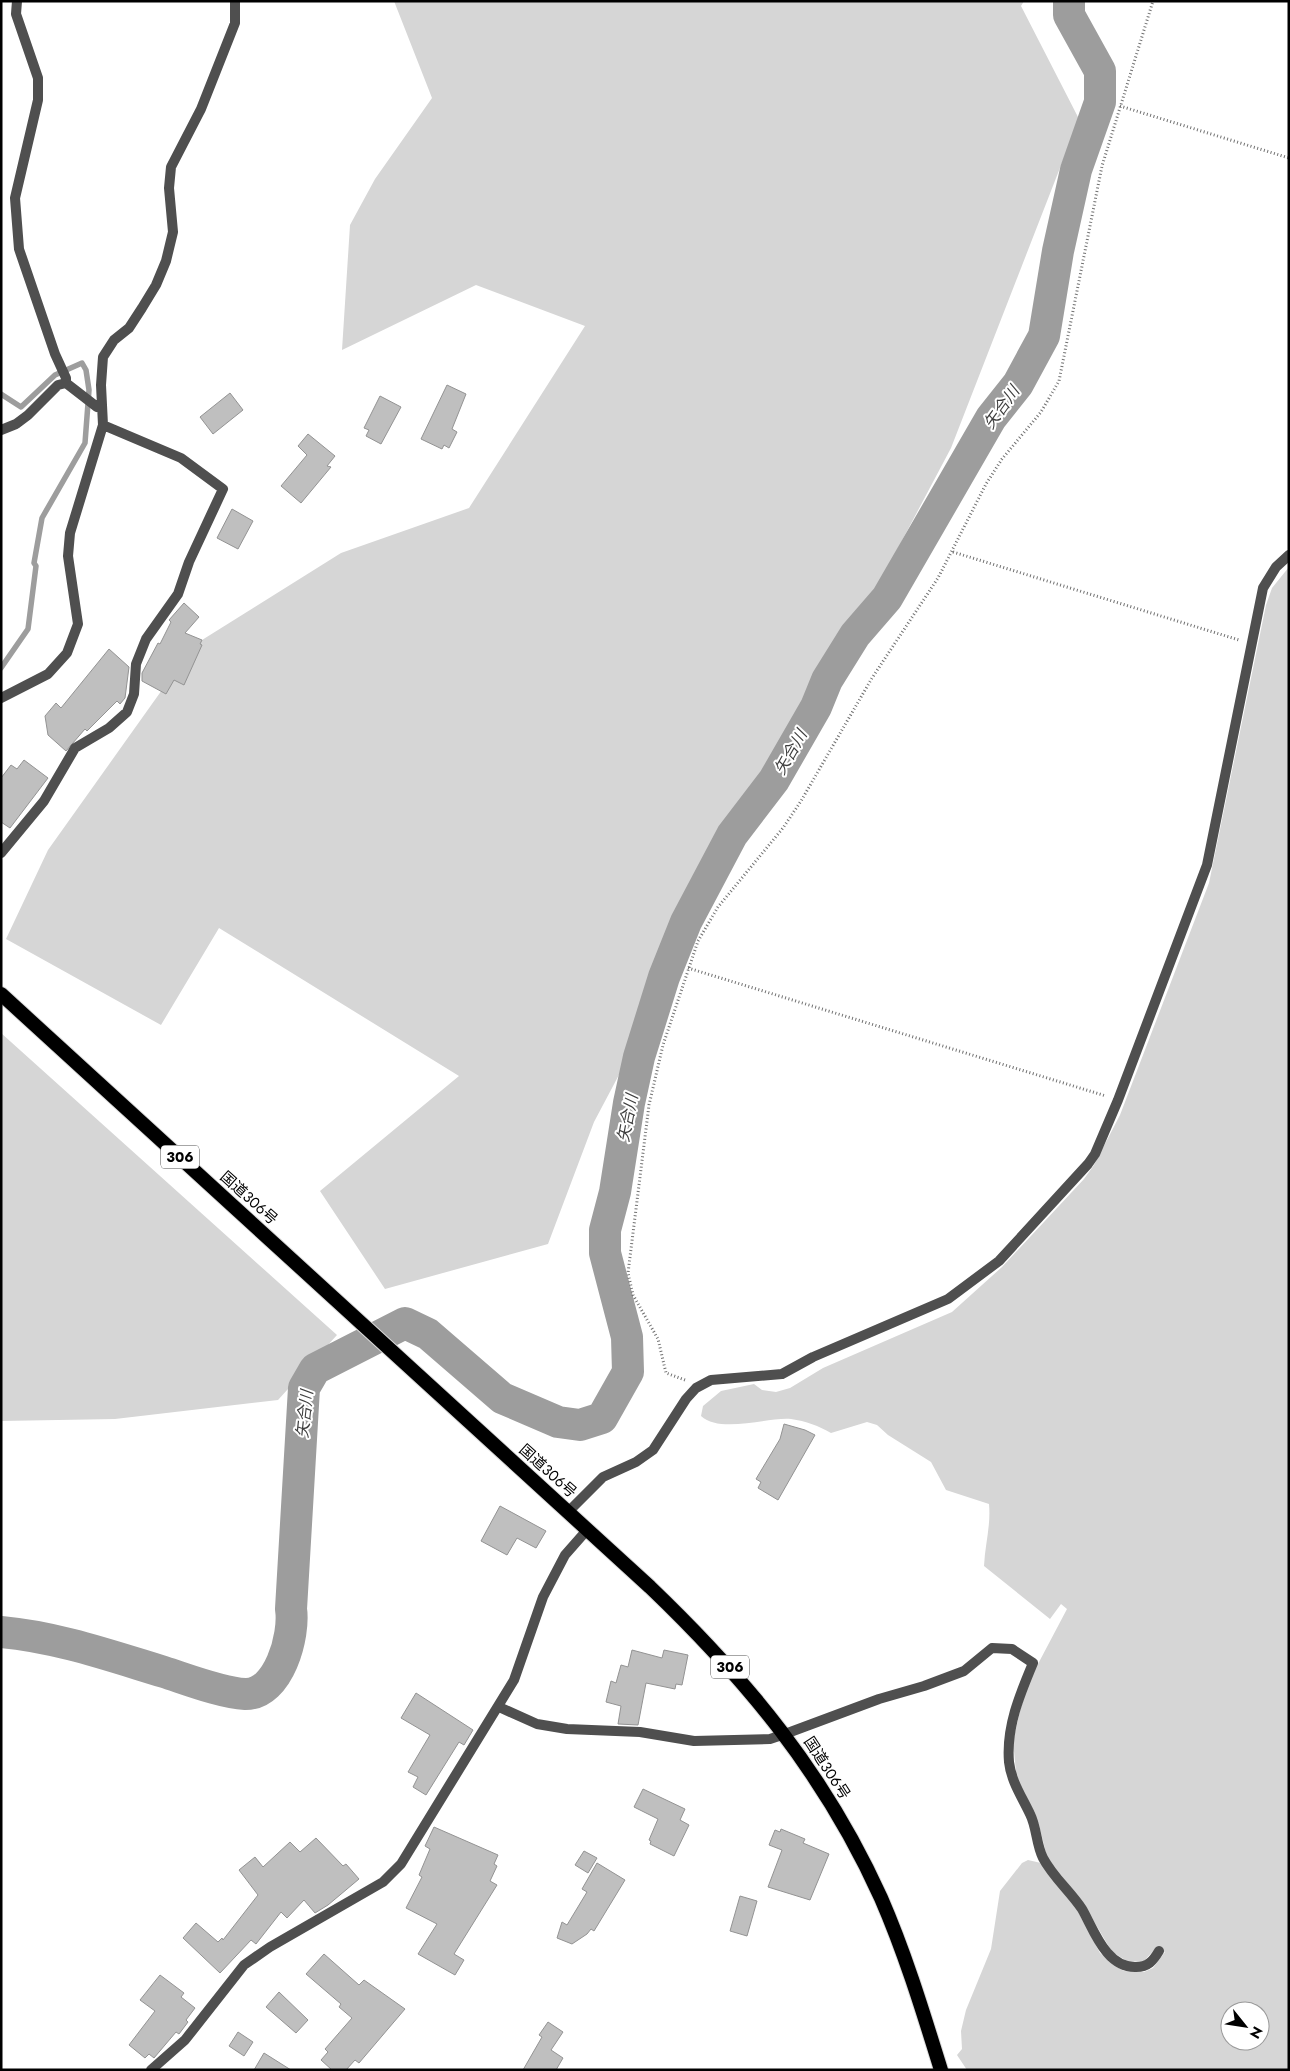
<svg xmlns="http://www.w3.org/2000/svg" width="1290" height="2071" font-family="Jost,'Noto Sans JP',sans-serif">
  <rect width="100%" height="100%" fill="#fff"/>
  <!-- green -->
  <path fill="#d6d6d6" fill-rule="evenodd" d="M394 1H1024L1021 6 1079 119 951 448 594 1122 548 1244 385 1289 320 1191 459 1076 219 928 161 1025 6 939 48 850 194 645 341 553 469 508 585 326 476 285 342 350 350 225 375 179 432 98Z
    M1289 567V2070H967L957 2055 962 2049 961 2031 966 2010 991 1949 1000 1891 1022 1863 1028 1860 1041 1863 1076 1908 1100 1953 1115 1966 1124 1971 1144 1972 1153 1968 1165 1952 1155 1949 1143 1962 1127 1961 1112 1952 1085 1906 1047 1857 1039 1825 1017 1782 1013 1741 1020 1711 1029 1681 1067 1609 1061 1604 1050 1619 984 1566C985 1544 991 1526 989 1504L946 1490 931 1462 888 1435 877 1425 867 1422 831 1433C819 1426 806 1421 791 1419 766 1417 721 1434 701 1416L703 1406 721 1391 754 1384 762 1390 776 1392 790 1388 823 1368 952 1312 1002 1267 1084 1179 1094 1165 1120 1115 1209 883 1266 605 1272 588ZM1230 2011H1260V2041H1230Z
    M1 1033 337 1335 278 1400 115 1419 1 1421Z"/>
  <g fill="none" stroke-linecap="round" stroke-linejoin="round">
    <!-- stream -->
    <path stroke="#9d9d9d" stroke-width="5.5" d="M1 394 21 407 55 375 82 363 86 370 89 390 85 443 42 518 34 563 36 566 28 629 1 668"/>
    <!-- river -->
    <path stroke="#9d9d9d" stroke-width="32" d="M1 1632C57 1637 111 1656 164 1672 186 1679 222 1693 245 1694 279 1695 295 1635 291 1609L304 1388 315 1369 405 1323 428 1334 502 1398 558 1422 580 1425 602 1418 628 1372 627 1337 605 1253V1230L615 1192 629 1103 639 1057 664 977 686 922 732 835 774 780 816 707 827 680 855 635 887 598 991 418 1018 384 1044 336 1058 251 1076 170 1100 102V71L1069 15V1"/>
  </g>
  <!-- building -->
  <path fill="#bfbfbf" stroke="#939393" d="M447 385 466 394 452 429 457 432 449 448 444 445 442 449 421 439Z
    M230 393 243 410 213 434 200 417Z
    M380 396 401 407 381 444 366 436 369 430 364 428Z
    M308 434 335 456 327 466 331 467 301 503 281 486 307 455 298 446Z
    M232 509 253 521 238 549 217 538Z
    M184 603 199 617 185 633 202 640 200 644 202 645 184 685 174 680 166 694 142 681V673L158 643 160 644 171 622 169 620Z
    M109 649 129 667 125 698 120 704 117 701 87 731 85 729 66 751 48 735 45 716 56 703 61 708Z
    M24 760 48 778 10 828 1 822V778L11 765 17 769Z
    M784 1424 805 1430 815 1435 778 1500 758 1488 761 1482 756 1479 780 1439Z
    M500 1506 546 1531 536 1548 517 1538 507 1555 481 1541Z
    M632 1650 662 1658 664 1650 688 1655 682 1685 676 1684 675 1689 646 1683 638 1725 618 1724 621 1706 606 1702 611 1681 616 1683 621 1665 628 1667Z
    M416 1693 473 1730 464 1745 459 1742 426 1795 413 1787 418 1777 408 1772 430 1735 401 1718Z
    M643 1789 685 1809 680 1820 689 1825 674 1856 650 1844 651 1841 649 1840 658 1819 634 1807Z
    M434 1827 498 1855 494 1864 497 1866 490 1881 497 1885 454 1954 464 1960 455 1975 418 1954 437 1924 406 1908 422 1877 419 1875 430 1849 425 1846Z
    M781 1829 805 1839 803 1843 829 1854 810 1900 768 1887 782 1850 769 1845 775 1830 780 1832Z
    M316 1838 343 1866 346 1864 359 1879 328 1905 315 1913 304 1900 287 1918 281 1912 256 1944 251 1940 220 1973 183 1938 196 1923 218 1942 222 1938 223 1940 258 1895 239 1870 255 1857 263 1867 290 1842 300 1852Z
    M584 1851 597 1858 588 1873 575 1865Z
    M597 1863 625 1880 594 1931 591 1929 587 1934 572 1944 557 1938 562 1922 567 1925 587 1892 582 1889Z
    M740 1896 757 1901 747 1936 730 1931Z
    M324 1954 359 1985 364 1980 405 2009 359 2063 355 2060 346 2070H332L321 2060 328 2052 325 2049 352 2018 339 2007 341 2004 306 1974Z
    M160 1975 184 1993 181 1997 195 2008 186 2020 188 2022 179 2034 176 2032 154 2058 149 2054 145 2058 129 2045 155 2011 140 2000Z
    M279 1992 308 2020 296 2033 266 2007Z
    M548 2022 563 2032 551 2050 563 2058 556 2070H523L542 2037 539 2035Z
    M238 2032 253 2042 244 2056 229 2046Z
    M264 2053 291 2070H254Z"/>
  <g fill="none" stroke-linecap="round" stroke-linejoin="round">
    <defs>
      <path id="trunk" d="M1 994 650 1587C747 1680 825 1774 881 1898 905 1953 923 2012 941 2070"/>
    </defs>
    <!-- trunk casing -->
    <use href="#trunk" stroke="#dbdbdb" stroke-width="16"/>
    <!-- path -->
    <path stroke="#717171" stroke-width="3" stroke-dasharray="1 2.5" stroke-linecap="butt" d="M1120 106 1289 158
      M953 552 1239 640
      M688 968 1106 1096
      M685 1380 666 1373 658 1339 633 1295 628 1273 649 1105 663 1045 698 941 718 907 783 828 801 801 872 678 938 578 986 484 1002 459 1041 412 1059 381 1102 166 1153 1"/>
    <!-- service -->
    <path stroke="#4f4f4f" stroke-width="10" d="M499 1707 537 1724 567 1729 640 1732 694 1741 770 1739 785 1734"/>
    <!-- minor -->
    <path stroke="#4f4f4f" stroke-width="10" d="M17 1 16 14 38 78V100L15 198 19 249 55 354 66 378V383L97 407 102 408
      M1 430 16 424 28 415 58 385 66 383
      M1 698 48 674 67 653 78 624 68 556 70 533 103 425 101 385 103 357 114 340 129 328 142 308 156 285 166 261 173 232 169 188 171 167 201 109 235 23V1
      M1 853 44 801 75 748 109 728 127 712 134 694 136 664 146 639 178 594 189 562 223 489 181 458 103 425
      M568 1512 603 1477 636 1462 653 1450 686 1399 696 1388 711 1380 782 1374 813 1357 948 1299 999 1261 1088 1164 1095 1154 1118 1100 1207 865 1263 588 1276 567 1289 555
      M785 1734 879 1699 924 1686 964 1671 992 1648 1012 1649 1033 1663C1020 1694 1006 1727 1009 1762 1011 1781 1022 1797 1030 1814 1037 1828 1036 1844 1043 1858 1053 1877 1070 1891 1082 1909 1094 1930 1106 1968 1136 1967 1148 1967 1153 1961 1159 1951
      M151 2070 185 2040 244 1965 270 1947 383 1882 401 1864 514 1680 543 1597 565 1555 587 1530"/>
    <!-- trunk -->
    <use href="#trunk" stroke="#000" stroke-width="14"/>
  </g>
  <g text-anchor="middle" stroke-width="4" stroke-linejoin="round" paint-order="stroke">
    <!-- shield labels -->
    <g fill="#fff" stroke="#4c4c4c" stroke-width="1">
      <rect x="161" y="1145.5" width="38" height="23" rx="4"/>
      <rect x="711" y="1655.5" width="38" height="23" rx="4"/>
    </g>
    <g font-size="14" font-weight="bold" fill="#000">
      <text x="180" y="1162">306</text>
      <text x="730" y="1672">306</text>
    </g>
    <!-- street labels -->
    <g font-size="15" fill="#000" stroke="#fff">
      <text transform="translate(249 1198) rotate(42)" y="5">国道306号</text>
      <text transform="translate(548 1471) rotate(42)" y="5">国道306号</text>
      <text transform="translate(827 1768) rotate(57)" y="5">国道306号</text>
    </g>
    <!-- water labels -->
    <g font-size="16" font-style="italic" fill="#3e3e3e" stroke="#fff">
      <text transform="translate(1001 407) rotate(-54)" y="6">矢合川</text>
      <text transform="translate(790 752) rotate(-60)" y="6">矢合川</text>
      <text transform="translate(627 1118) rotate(-79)" y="6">矢合川</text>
      <text transform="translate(304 1414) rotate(-84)" y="6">矢合川</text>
    </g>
  </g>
  <!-- border -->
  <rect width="1290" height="2071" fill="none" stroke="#000000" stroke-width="5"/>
  <!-- north arrow -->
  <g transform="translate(1245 2026) rotate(120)"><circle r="24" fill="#ffffff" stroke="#999999"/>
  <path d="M0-4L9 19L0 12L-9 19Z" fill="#000000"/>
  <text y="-8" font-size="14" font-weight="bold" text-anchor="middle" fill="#000000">N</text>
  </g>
</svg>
